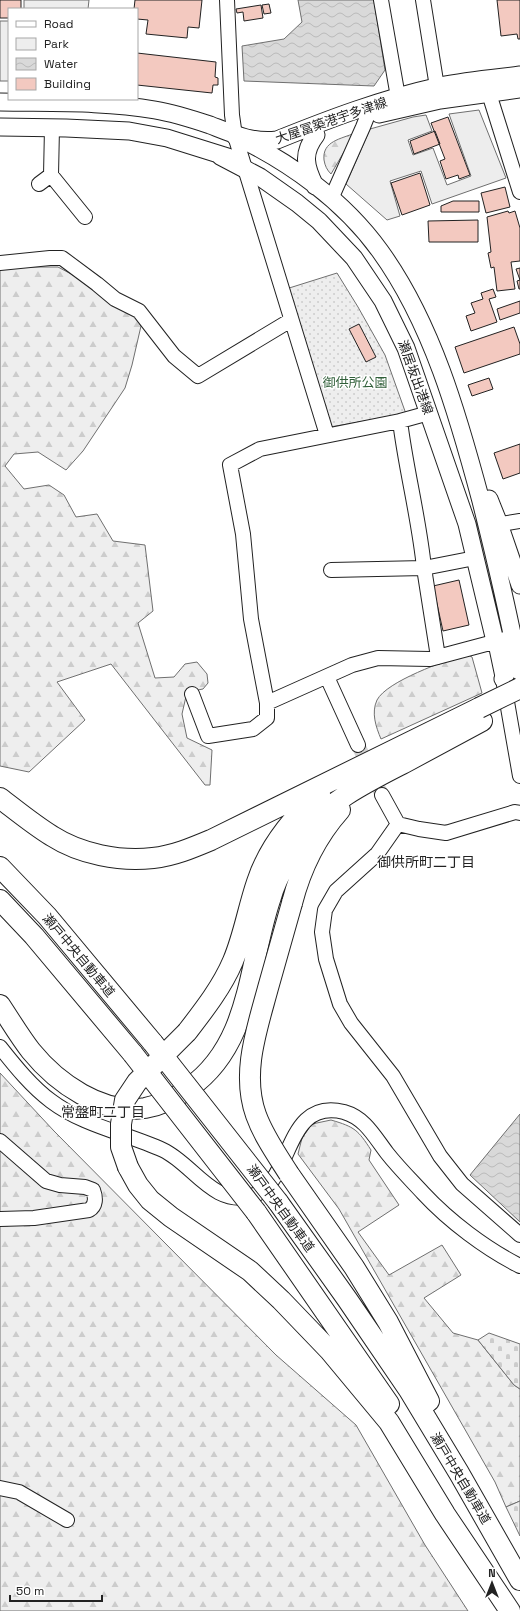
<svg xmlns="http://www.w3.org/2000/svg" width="520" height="1611" font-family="'Space Grotesk','Noto Sans JP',sans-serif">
  <defs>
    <pattern id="green-dots" width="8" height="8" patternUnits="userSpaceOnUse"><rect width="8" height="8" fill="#eee"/><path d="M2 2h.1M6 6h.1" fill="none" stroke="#ccc" stroke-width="1.8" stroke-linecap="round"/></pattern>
    <pattern id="forest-firs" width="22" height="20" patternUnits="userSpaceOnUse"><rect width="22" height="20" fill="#eee"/><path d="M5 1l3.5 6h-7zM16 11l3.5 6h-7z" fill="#ccc"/></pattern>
    <pattern id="cemetery-stones" width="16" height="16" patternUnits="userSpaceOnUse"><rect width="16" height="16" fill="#eee"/><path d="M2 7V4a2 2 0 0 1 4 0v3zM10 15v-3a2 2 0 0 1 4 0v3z" fill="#ccc"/></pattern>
    <pattern id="water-waves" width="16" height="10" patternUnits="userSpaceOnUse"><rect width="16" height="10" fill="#d9d9d9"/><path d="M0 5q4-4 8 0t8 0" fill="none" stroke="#bababa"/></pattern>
  </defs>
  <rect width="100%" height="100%" fill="#fff"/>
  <!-- green -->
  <path fill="url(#green-dots)" stroke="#6f6f6f" d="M337 273 358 307 385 355 406 414 330 427 286 289Z"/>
  <!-- forest -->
  <path fill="url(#forest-firs)" stroke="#6f6f6f" d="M355 133 331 174C327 170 325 166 324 160 322 141 341 139 355 133Z
    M0 267H58L131 306 141 326 132 365 125 388 83 451 66 470 38 452 14 454 5 466 24 489 49 485 64 495 76 517 97 514 113 541 145 545 153 611 138 623 155 678 174 677 185 664 197 662 207 674 208 683 203 689 187 692 182 714 187 738 212 750 210 785H205L111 664 57 682 85 720 29 772 0 766Z
    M466 654 472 657 482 693 381 739C376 727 371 713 377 700 387 681 445 661 466 654Z
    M0 1073 54 1131 276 1355 356 1425 425 1545 468 1611H0Z
    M331 1120C355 1127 358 1130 371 1150L369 1160 399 1205 358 1232 389 1275 442 1245 461 1275 424 1298 453 1333 478 1340 514 1385 520 1389V1501L506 1507 495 1482 339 1209 298 1154 302 1138 312 1124Z"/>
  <!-- cemetery -->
  <path fill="url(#cemetery-stones)" stroke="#6f6f6f" d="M489 1333 520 1344V1389L514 1385 478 1340Z
    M520 1501V1536L506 1507Z"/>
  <!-- parking -->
  <path fill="#ededed" stroke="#6f6f6f" d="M24 0H89L88 9H24Z
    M0 21H9V81H0Z
    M479 110 506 178 432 204 421 171 390 181 400 216 387 220 346 184 370 129 413 117 426 115 432 131 408 140 413 155 433 148 447 185 471 176 449 114Z"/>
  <!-- water -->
  <path fill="url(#water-waves)" stroke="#6f6f6f" d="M298 0H374L385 70 374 86 244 81 242 46 284 39 302 22Z
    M520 1114V1222L470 1175Z"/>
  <!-- building -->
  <path fill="#f3c9c0" stroke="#222" d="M0 0H21V9H9V18H0Z
    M135 0H202L199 28 188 27 187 38 146 34 148 20 137 19V9H134Z
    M497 0H520V39H518L517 34 501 36Z
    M269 4 271 13 264 14 262 5Z
    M261 5 263 18 244 21 243 12 237 13 236 9Z
    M137 53 216 62 215 77 218 78V85H213L212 93 137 85Z
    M448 117 470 175 459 179 458 175 446 179 440 161 445 159 431 123Z
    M435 131 440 144 414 154 410 141Z
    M420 173 430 205 402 215 391 183Z
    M505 187 510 207 486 213 481 193Z
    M453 201H479V212H441V206Z
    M508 211 509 213 515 211 520 228V261L511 262 515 289 497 291 494 267 491 268 488 253 491 252 487 217Z
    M478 220V242H429L428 221Z
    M520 268V289H519L517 281 520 280 516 269Z
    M493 289 496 297 489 299 497 322 471 331 466 316 475 313 471 303 483 299 481 293Z
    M520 301V313L500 320 497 309Z
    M359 324 376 357 366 362 349 329Z
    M514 327 520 344V354L464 373 455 347Z
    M489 378 493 389 472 396 468 385Z
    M520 444V473L503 479 494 453Z
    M459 580 469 625 443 631 433 586Z"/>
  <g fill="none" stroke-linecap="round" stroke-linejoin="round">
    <!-- minor-tunnel -->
    <path stroke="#d3d3d3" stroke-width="14" stroke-dasharray="14 7" stroke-linecap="butt" d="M358 745 382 795"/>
    <defs>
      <path id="minor" d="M227 0 232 115 235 136 327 435
        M381 0 398 97
        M423 0 437 87
        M486 84 520 192
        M51 175 85 217
        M39 184 51 175 52 128
        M331 199 363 127 367 117V107
        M0 263 50 258H62L97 284 115 299 139 311 174 356 198 376 291 320
        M400 421 429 413
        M489 526 520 521
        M331 570 424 568 438 657
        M495 641 503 679 520 776
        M517 659 520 674
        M327 677 358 745
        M192 694 208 736 253 729 267 718V703L251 619 243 534 230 465 260 449 400 421C406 470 419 518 424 568L475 558
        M267 703 352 665 378 658 430 659 505 639
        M382 795 398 824 419 829 446 833 515 812 520 813
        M398 824 377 854 336 891 325 910 322 932 326 959 340 1004 351 1023 393 1076 440 1156 462 1184 520 1235
        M0 1047C15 1066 32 1087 51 1101 84 1126 126 1133 163 1150 193 1164 213 1207 252 1196 294 1183 283 1097 344 1112 365 1118 374 1136 387 1153 398 1167 411 1180 423 1193 449 1221 486 1249 520 1266
        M0 1141 46 1181 60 1185 85 1187 93 1190C96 1198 96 1206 89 1210L34 1218 0 1219
        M0 1488 19 1492 67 1520"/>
      <path id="major" d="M0 102C51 103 104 101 155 110 173 113 192 119 210 125 233 134 252 143 277 140 329 119 382 99 436 87 463 81 492 79 520 75
        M379 114 440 100 520 89
        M0 127 66 128 129 131 167 138 231 158
        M235 136C290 162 344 201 380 251 432 323 458 415 481 501 494 553 507 606 517 659
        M220 156 260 177 297 203 319 221 354 258 383 301 406 348 467 524 495 641 520 660
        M315 186C305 166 302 153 316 135
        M489 499 499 524 520 585
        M503 679 511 665 520 658"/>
      <path id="highway" d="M0 798C17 811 34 825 52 836 80 854 120 862 153 858 173 856 192 848 211 840L479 708
        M0 867 47 916 153 1043
        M0 900 34 936 133 1054
        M292 903C301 868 316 837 340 810
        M0 1005C10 1020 20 1037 31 1051 57 1083 102 1115 145 1108 161 1105 176 1098 189 1088 252 1044 248 963 271 897 275 882 282 870 289 857 293 849 297 840 302 834 328 801 367 782 404 763 430 749 456 735 482 721
        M187 1032C204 1010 222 987 233 961 244 935 248 908 257 882 269 846 292 818 320 793
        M128 1167 138 1185 150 1200 171 1217 250 1271 281 1300 330 1351 389 1422 445 1514 510 1611
        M289 1174 354 1267 388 1322 429 1401
        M278 1202 347 1299 409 1390 459 1473 520 1580
        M256 1212 389 1404"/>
    </defs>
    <!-- minor casing -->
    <use href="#minor" stroke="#222" stroke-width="16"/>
    <!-- major casing -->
    <use href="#major" stroke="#222" stroke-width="19"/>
    <!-- highway casing -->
    <use href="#highway" stroke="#222" stroke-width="22"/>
    <!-- minor -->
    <use href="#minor" stroke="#fff" stroke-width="14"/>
    <!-- major -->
    <use href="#major" stroke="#fff" stroke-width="17"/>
    <!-- highway -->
    <use href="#highway" stroke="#fff" stroke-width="20"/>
    <defs>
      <path id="highway-bridge" d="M479 708 520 688
        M153 1043 278 1202
        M133 1054 256 1212
        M128 1167 121 1147V1124L125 1100 137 1082 187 1032
        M289 1174C277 1155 264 1137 256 1115 241 1073 257 1029 268 988 276 959 284 931 292 903"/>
    </defs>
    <!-- highway-bridge casing -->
    <use href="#highway-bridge" stroke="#222" stroke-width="22" stroke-linecap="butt"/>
    <!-- highway-bridge -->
    <use href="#highway-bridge" stroke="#fff" stroke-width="20"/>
  </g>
  <g text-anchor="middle" stroke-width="3" stroke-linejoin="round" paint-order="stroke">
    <!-- street labels -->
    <g font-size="13" fill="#222" stroke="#fff">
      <text transform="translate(331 120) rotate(-19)" y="5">大屋冨築港宇多津線</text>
      <text transform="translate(416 377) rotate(70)" y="5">瀬居坂出港線</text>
      <text transform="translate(79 955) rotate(50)" y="5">瀬戸中央自動車道</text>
      <text transform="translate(281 1208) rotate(54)" y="5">瀬戸中央自動車道</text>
      <text transform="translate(461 1478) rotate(59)" y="5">瀬戸中央自動車道</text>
    </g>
    <!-- park labels -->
    <g font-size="13" fill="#2f5e38" stroke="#fff">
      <text x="355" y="387">御供所公園</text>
    </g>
    <!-- neighbourhood labels -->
    <g font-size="14" fill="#222" stroke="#fff">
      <text x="426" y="867">御供所町二丁目</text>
      <text x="103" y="1117">常盤町二丁目</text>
    </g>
  </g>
  <!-- legend -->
  <rect x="8" y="8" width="130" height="92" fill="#ffffff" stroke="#a7a7a7"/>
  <rect x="16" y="21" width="20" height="6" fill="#ffffff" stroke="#a7a7a7"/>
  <text x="44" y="28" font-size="12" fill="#222222">Road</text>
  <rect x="16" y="38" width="20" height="12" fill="#eeeeee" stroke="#a7a7a7"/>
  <text x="44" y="48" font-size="12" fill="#222222">Park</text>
  <rect x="16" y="58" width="20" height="12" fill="url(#water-waves)" stroke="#a7a7a7"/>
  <text x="44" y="68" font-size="12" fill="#222222">Water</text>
  <rect x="16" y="78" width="20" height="12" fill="#f3c9c0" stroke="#a7a7a7"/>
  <text x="44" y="88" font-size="12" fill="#222222">Building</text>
  <!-- north arrow -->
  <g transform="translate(492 1583)" stroke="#ffffff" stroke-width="3" paint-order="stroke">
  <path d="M0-3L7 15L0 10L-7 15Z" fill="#222222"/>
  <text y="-6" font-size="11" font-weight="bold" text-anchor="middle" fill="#222222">N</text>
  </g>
  <!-- scale -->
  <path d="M10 1595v6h92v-6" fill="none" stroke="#222222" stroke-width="2"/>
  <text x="16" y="1595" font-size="12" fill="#222222" stroke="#ffffff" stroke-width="3" paint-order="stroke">50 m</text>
</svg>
